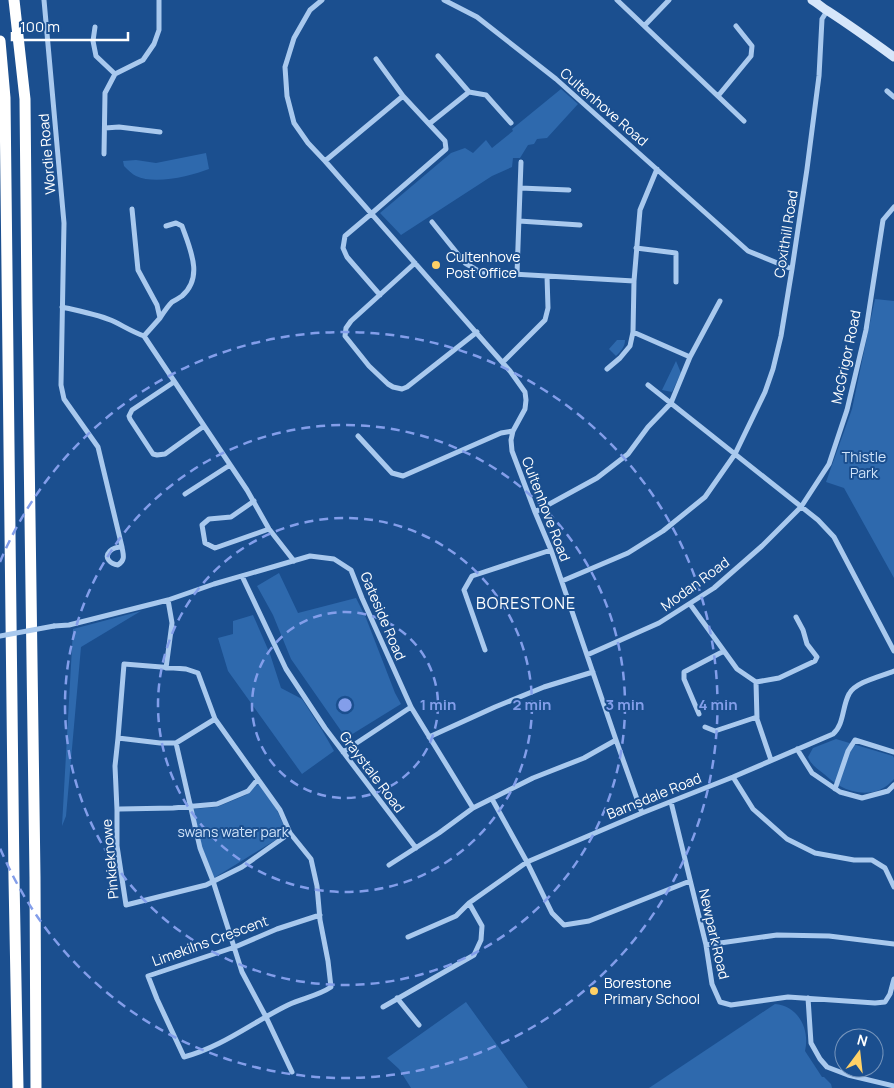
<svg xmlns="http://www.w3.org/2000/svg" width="894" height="1088" font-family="Manrope,sans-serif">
  <rect width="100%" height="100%" fill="#1b4f8f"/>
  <!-- green -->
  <path fill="#2e69ad" d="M561 89 578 104 547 138 537 139 534 144 528 145 520 158H513L512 167 492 176 401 235 380 213 451 153 465 148 473 153 486 140 492 148 513 131 512 129Z
    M206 153 209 169C191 176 155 185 136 176 132 174 128 170 124 166L123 161 136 160 156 163Z
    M875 299 894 301V578L844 488 826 482 852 409Z
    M617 340H625C625 347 621 351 616 356L609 349Z
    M676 361 681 373 672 392 662 390Z
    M279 573 298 613 356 598 366 618 395 693 401 704 346 738 291 659 273 615 257 586Z
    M141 611 81 647 66 816 62 826 73 629Z
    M253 615 270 654 281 688 302 699 322 730 334 751 302 774 228 671 218 638 233 634V621Z
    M836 739 893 756 894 758V779C880 796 858 796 840 786 834 783 829 778 824 774 818 769 811 765 808 757L813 748Z
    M259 783 276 808 287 833 214 878 201 844 193 809 217 807 246 795Z
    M466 1002 528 1088H411L399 1069 387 1058Z
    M775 1004C799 1006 810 1030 805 1051L822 1077H824L831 1084 832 1088H649Z"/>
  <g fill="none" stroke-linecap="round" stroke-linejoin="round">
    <!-- street -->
    <path stroke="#a9c9ee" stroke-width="5" d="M44 0 64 223 61 385 64 399 98 447 122 547C123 554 126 560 118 565 111 564 103 558 110 551 113 548 118 547 122 547
      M322 0 310 10 294 38 285 67 287 96 294 123 308 143 325 161 510 371 525 392 526 400 525 409 513 431 511 440 512 451 535 512 551 550 616 740 642 813
      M444 0 477 17 556 79 748 251 792 269
      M617 0 744 121
      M645 25 669 0
      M95 27 93 41 96 56 115 74
      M438 56 469 92 486 95 511 123
      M376 59 403 96 429 124 469 92
      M887 91 894 97
      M718 96 751 56 752 46 736 26
      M105 128 119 127 160 132
      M104 154 105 93 115 74 143 60 154 44 159 30V0
      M325 161 403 96
      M520 188 569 190
      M519 221 580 225
      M432 222 465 263 480 272 634 281
      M636 248 676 253V282
      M415 263 351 321 346 328 345 336 369 366 388 384 393 387 402 389 407 387 477 332
      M517 274 521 162
      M380 295 347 257 343 248 345 236 371 214 446 149 445 141 429 124
      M62 307C79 311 101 315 115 322 125 327 133 332 144 336L160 318 157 305 138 270 132 209
      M160 318C164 312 167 307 172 302 176 300 179 298 182 296 204 277 190 249 182 226L176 223 166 226
      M633 332 690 357
      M144 336 247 490 269 529 294 561
      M503 362 545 320 548 308 547 276
      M607 369 620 358 630 346 633 332 634 281 640 210 657 169
      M174 382 132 410 129 416 130 419 153 454 157 455 165 454 204 426
      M648 385 818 520 834 537 894 651
      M358 436 392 473 403 476 501 433 513 431
      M185 494 230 465
      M254 501 231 517 209 519 202 525 205 543 215 548 269 529
      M535 512 597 478 628 454 648 427 671 403 690 357 720 301
      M242 576 286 669 325 728 416 848
      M562 581 628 553 663 531 705 497 735 454 765 392 773 369 781 336 792 269 807 169 819 76 822 19 827 11
      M690 604 737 669 756 682 757 719 771 760
      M54 626 69 625 168 600 214 584 310 556 334 559 351 570 362 598 411 707 473 808
      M485 650 464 590 472 576 551 550
      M587 655 659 623 714 588 762 546 801 507 829 464 847 410 866 330 883 220 894 207
      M124 664 186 669 198 673 215 719 176 743H160L118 738Z
      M166 668 172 623 168 600
      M756 682 779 678 815 661 817 657 807 644 803 630 796 617
      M699 714 684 679V672L724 651
      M215 719 280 810 290 833 311 859 317 886 320 920 328 961 331 987C318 996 302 998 288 1005 253 1022 222 1047 184 1057L157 999 148 976 235 947 277 929 320 915
      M705 727 715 731 757 717
      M429 737 495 707 544 687 593 672
      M176 743 200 848 213 881 242 972 266 1017 292 1072
      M797 749 812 773 840 792 862 798 888 791 894 785
      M343 752 411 707
      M733 777 753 809 787 839 815 853 854 860H872L885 868 894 887
      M258 779 248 791 217 804 173 808 120 809 117 810V846L126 905 206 885 242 867 290 833
      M835 789 848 751 855 740 894 752
      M492 799 527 862 552 913 564 925 589 921 690 881
      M671 802 706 945 712 984 720 1002 731 1005 788 997 875 1003 885 1002 890 994 894 979
      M117 810 115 766 118 738
      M389 865 439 833 473 808 533 778 584 758 616 740
      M408 937 456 916 469 903 527 862 642 813 733 777 833 734C844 725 842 707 849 694 855 682 882 676 894 671
      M706 945 777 935 829 936 894 944
      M397 998 419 1025
      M808 998 811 1043 820 1059 827 1067 848 1075 894 1086
      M383 1007 474 955 481 940 482 926 469 903"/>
    <!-- secondary -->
    <path stroke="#d6e6fa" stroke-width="9" d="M812 0C818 3 822 8 828 11 851 26 872 41 894 57"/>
    <!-- highway -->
    <path stroke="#fff" stroke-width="11" d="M14 0 25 99 27 303 35 877 36 1088
      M0 41 5 98 14 879 18 1088"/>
    <!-- street-bridge -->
    <path stroke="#a9c9ee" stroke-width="5" d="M0 636 54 626"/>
  </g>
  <!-- distance rings -->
  <g fill="none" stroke="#839eea" stroke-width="2.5" stroke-dasharray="9 6">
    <circle cx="345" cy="705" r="93"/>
    <circle cx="345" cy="705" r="187"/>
    <circle cx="345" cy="705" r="280"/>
    <path d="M0 562A373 373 0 1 1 0 848"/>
  </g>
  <!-- markers -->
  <g fill="#ffd166" stroke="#1b4f8f" stroke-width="2">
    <circle cx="436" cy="265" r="5"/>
    <circle cx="594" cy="991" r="5"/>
  </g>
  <g text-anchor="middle" stroke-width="4" stroke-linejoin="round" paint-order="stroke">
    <!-- street labels -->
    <g font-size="14" fill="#fff" stroke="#1b4f8f">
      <text transform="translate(604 107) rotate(41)" y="5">Cultenhove Road</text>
      <text transform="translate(47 154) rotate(-95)" y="5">Wordie Road</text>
      <text transform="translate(786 234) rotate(-81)" y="5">Coxithill Road</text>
      <text transform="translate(846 357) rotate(-78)" y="5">McGrigor Road</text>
      <text transform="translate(546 509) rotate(69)" y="5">Cultenhove Road</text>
      <text transform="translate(695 584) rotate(-36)" y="5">Modan Road</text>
      <text transform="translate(383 616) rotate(67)" y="5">Gateside Road</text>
      <text transform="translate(372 772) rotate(53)" y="5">Graystale Road</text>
      <text transform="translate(654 796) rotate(-22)" y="5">Barnsdale Road</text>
      <text transform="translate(110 859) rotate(-95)" y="5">Pinkieknowe</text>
      <text transform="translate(714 934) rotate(77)" y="5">Newpark Road</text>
      <text transform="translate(210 941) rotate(-20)" y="5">Limekilns Crescent</text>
    </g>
    <!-- poi labels -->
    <g font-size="14" fill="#fff" stroke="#1b4f8f" text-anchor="start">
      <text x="446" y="262">Cultenhove<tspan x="446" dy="16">Post Office</tspan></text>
      <text x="604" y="988">Borestone<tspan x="604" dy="16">Primary School</tspan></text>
    </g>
    <!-- park labels -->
    <g font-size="14" fill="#cfe3fa" stroke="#1b4f8f">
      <text x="864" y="462">Thistle<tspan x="864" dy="16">Park</tspan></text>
      <text x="233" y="837">swans water park</text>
    </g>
    <!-- quarter labels -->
    <g font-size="16" letter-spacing="1" fill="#fff" stroke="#1b4f8f">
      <text x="526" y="609">BORESTONE</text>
    </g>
  </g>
  <circle cx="345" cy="705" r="8" fill="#839eea" stroke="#1b4f8f" stroke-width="2.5"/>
  <g font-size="15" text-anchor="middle" font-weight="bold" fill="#839eea" stroke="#1b4f8f" stroke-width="4" stroke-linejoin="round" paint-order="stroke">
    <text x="438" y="710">1 min</text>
    <text x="532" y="710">2 min</text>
    <text x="625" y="710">3 min</text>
    <text x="718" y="710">4 min</text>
  </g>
  <!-- north arrow -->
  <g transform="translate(859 1053) rotate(15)"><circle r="24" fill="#1b4f8f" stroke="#7695bc"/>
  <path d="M0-4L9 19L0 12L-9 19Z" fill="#ffd166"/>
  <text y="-8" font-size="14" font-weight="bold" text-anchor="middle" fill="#ffffff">N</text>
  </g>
  <!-- scale -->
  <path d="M12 32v8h116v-8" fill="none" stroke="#ffffff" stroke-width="2.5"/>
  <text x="20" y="32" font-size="15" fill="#ffffff" stroke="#1b4f8f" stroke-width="4" paint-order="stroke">100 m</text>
</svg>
